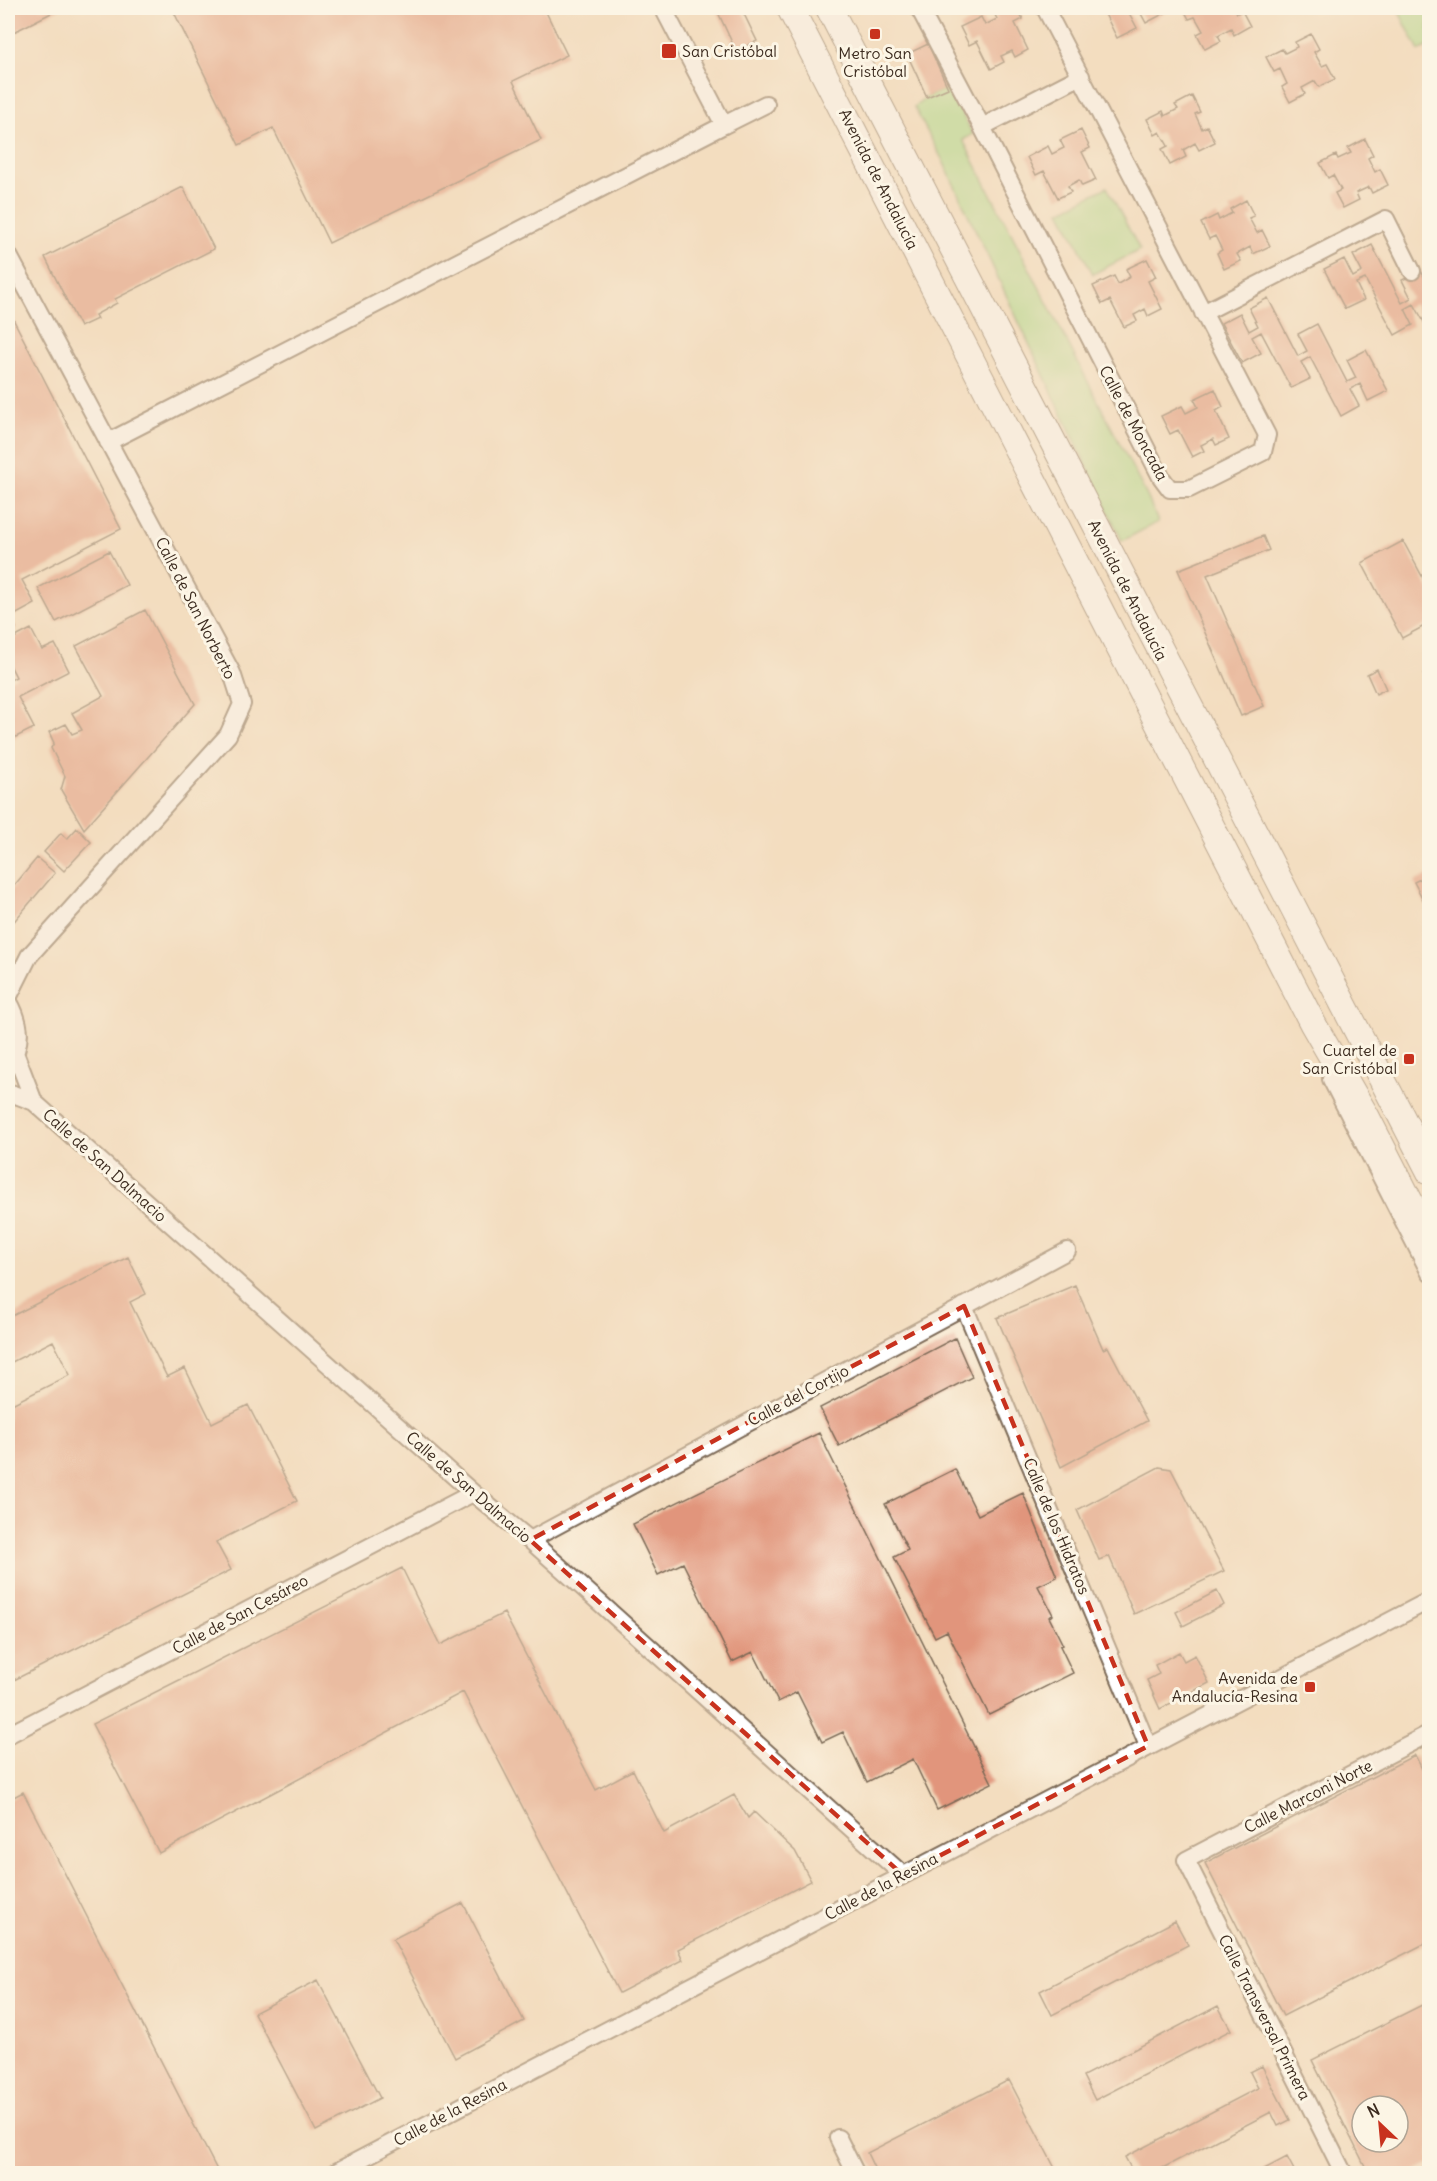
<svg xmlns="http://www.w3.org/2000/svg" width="1437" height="2181" font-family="Delius,sans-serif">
  <rect width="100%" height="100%" fill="#fcf5e5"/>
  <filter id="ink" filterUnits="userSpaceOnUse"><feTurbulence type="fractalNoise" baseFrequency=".0167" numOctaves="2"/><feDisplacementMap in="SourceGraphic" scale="12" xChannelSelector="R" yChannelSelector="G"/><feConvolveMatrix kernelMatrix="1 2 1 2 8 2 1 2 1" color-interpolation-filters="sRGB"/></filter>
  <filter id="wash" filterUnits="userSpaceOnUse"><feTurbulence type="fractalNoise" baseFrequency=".008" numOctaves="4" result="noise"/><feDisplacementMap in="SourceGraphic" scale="24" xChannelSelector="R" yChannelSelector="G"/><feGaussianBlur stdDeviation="1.35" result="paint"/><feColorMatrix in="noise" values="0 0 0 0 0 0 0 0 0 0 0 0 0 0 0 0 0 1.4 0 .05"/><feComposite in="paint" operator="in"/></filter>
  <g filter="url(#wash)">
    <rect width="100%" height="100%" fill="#f3ddbf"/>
    <!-- green -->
    <path fill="#a7db8a" stroke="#718254" stroke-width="1.5" d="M1397 8H1429V46L1419 51Z
      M948 88 973 134 963 140 1148 498 1158 522 1122 541 942 159 914 107 927 97Z
      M1107 187 1140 250 1093 274 1060 211Z"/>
    <g id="blocks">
      <!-- building -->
      <path fill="#e1957b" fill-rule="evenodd" d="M8 8H61L8 35Z
        M172 8H544L567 55 513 81 541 140 329 243 273 128 239 145Z
        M716 8H741L757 41 736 51Z
        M1000 8H1017L1023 19 1015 23 1028 50 1015 57 1012 51 1001 56 1004 62 991 69 977 41 969 45 960 27 981 17 985 25 997 19 993 11Z
        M1102 8H1136L1128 11 1137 28 1117 38Z
        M1138 8H1162L1165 13 1146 23Z
        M1183 8H1234L1237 13 1242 11 1250 26 1234 35 1231 28 1218 35 1221 41 1205 49 1197 34 1203 31 1195 17 1189 19Z
        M1311 34 1319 49 1314 52 1322 66 1327 64 1335 79 1319 87 1315 81 1302 88 1305 94 1290 102 1282 87 1287 84 1280 69 1274 72 1266 57 1282 49 1285 53 1297 47 1295 42Z
        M928 44 948 88 927 97 907 54Z
        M1192 96 1200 112 1195 114 1202 129 1207 126 1215 142 1199 150 1195 143 1183 150 1186 157 1170 165 1162 149 1168 146 1160 132 1155 135 1147 119 1163 111 1165 116 1178 109 1175 105Z
        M1081 130 1090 148 1082 152 1096 180 1082 186 1079 180 1068 186 1071 192 1058 198 1044 171 1036 175 1027 157 1048 146 1052 154 1064 148 1060 140Z
        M1365 139 1373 155 1368 158 1375 172 1380 169 1388 185 1372 193 1369 187 1356 193 1359 200 1343 208 1335 193 1341 190 1333 175 1328 178 1320 163 1336 155 1338 159 1351 153 1348 148Z
        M183 187 214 249 115 299 117 303 95 315 97 319 80 327 45 257Z
        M1246 200 1254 216 1249 218 1257 233 1262 230 1270 246 1253 254 1250 247 1237 254 1241 261 1224 269 1217 253 1222 250 1215 236 1209 239 1201 223 1217 215 1219 220 1232 213 1230 209Z
        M1372 245 1402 303 1411 298 1402 280 1421 271 1430 287V333L1414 304 1405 309 1413 325 1395 335 1365 279 1356 283 1364 300 1345 309 1324 269 1344 259 1353 277 1362 272 1353 255Z
        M1147 259 1156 277 1148 281 1162 309 1148 316 1145 309 1134 315 1137 321 1124 327 1110 300 1102 304 1093 286 1114 276 1118 284 1130 277 1126 269Z
        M1268 298 1298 356 1307 351 1298 334 1317 324 1347 382 1356 378 1347 360 1366 350 1388 391 1368 401 1360 384 1350 389 1359 406 1341 416 1310 357 1301 362 1310 379 1291 388 1261 332 1252 337 1261 353 1242 363 1221 323 1240 313 1249 331 1258 326 1249 308Z
        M8 309 121 529 22 580 35 604 11 617 16 628 8 633Z
        M1215 389 1223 407 1216 411 1229 439 1216 445 1213 439 1201 445 1204 451 1192 457 1178 430 1170 434 1161 416 1182 406 1186 413 1198 407 1194 399Z
        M1263 536 1269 550 1207 575 1264 706 1241 716 1178 570Z
        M1403 541 1430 591V623L1402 638 1362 563Z
        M109 551 127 585 56 622 38 588Z
        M145 610 195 704 84 829 61 790 65 776 51 748 54 743 49 732 66 724 72 734 82 730 72 713 103 696 76 646Z
        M31 629 42 650 55 644 69 671 18 697 34 728 8 741V681L16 677 8 661V641Z
        M1377 669 1386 689 1376 694 1367 674Z
        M1430 670V687L1423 674Z
        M77 828 91 842 64 871 44 852 61 833 67 839Z
        M37 858 55 873 11 925 8 922V893Z
        M1430 874V913L1414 882Z
        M128 1257 146 1294 130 1302 167 1377 185 1368 212 1423 248 1405 297 1501 216 1542 231 1570 8 1683V1401L10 1405 70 1375 53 1341 10 1363 8 1359V1318Z
        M1075 1285 1103 1349 1108 1347 1147 1421 1061 1467 997 1318Z
        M955 1338 972 1377 839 1446 820 1408Z
        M819 1433 992 1783 937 1810 913 1759 867 1782 843 1732 822 1742 797 1692 778 1702 753 1652 732 1662 683 1563 658 1575 633 1524Z
        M1159 1467 1171 1469 1224 1571 1134 1614 1109 1556 1099 1560 1077 1510Z
        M955 1469 978 1515 1023 1493 1057 1577 1038 1586 1053 1615 1049 1617 1063 1645 1060 1646 1073 1673 989 1715 947 1631 935 1637 894 1557 908 1550 885 1504Z
        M402 1568 440 1645 504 1613 596 1790 633 1770 664 1833 734 1795 748 1818 754 1812 795 1851 811 1881 678 1949 683 1960 619 1993 463 1692 159 1853 92 1724Z
        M1217 1591 1224 1605 1183 1626 1176 1612Z
        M1179 1652 1184 1661 1195 1655 1209 1683 1160 1709 1147 1680 1159 1674 1155 1665Z
        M1415 1755 1430 1785V1941L1283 2016 1205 1863Z
        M23 1792 219 2174H8V1800Z
        M463 1903 524 2021 455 2058 393 1939Z
        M1175 1921 1188 1945 1052 2015 1040 1991Z
        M318 1980 380 2098 316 2131 254 2013Z
        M1430 2001V2164L1410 2174H1369L1312 2060ZM1362 2106H1398V2142H1362Z
        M1218 2006 1231 2030 1095 2100 1083 2076Z
        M1262 2066 1290 2120 1278 2126 1271 2112 1151 2174H1134L1125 2157 1258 2088 1250 2072Z
        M1009 2080 1058 2174H877L867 2153Z
        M1287 2157 1296 2174H1255Z"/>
    </g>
  </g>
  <g filter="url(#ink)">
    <use href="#blocks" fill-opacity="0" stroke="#7b6956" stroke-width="1.5"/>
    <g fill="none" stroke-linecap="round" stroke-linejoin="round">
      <defs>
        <path id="minor" d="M919 8 982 127 1161 477 1170 489H1189L1263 452 1267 435 1045 8
          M724 125 766 104
          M982 127 1081 76
          M8 254 232 673 242 704 228 735 29 956 8 998
          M1203 313 1386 219 1412 271
          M108 442 724 125 663 8
          M8 1000C22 1024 23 1043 8 1067
          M16 1055 34 1102
          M1331 1079 1430 1273
          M8 1092 34 1102 473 1493 530 1540 903 1875
          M964 1306 1148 1746
          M530 1540 1067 1251
          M8 1735 473 1493
          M838 2138 856 2174
          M332 2174 1430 1600
          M1344 2174 1186 1860 1430 1733"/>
        <path id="primary" d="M790 8 1313 1024 1366 1116 1430 1241
          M829 8 1430 1172"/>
      </defs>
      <!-- minor casing -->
      <use href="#minor" stroke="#7b6956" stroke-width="20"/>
      <!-- primary casing -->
      <use href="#primary" stroke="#7b6956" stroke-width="28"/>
      <!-- minor -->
      <use href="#minor" stroke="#fff" stroke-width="16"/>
      <!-- primary -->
      <use href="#primary" stroke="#fff" stroke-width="26"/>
    </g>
  </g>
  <!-- marked area -->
  <path d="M0 0H1437V2181H0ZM964 1306 1148 1746 903 1875 530 1540Z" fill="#f3ddbf" fill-opacity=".55" fill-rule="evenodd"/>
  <path fill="none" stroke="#c8321e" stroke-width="4.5" stroke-dasharray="12 8" stroke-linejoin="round" d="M964 1306 1148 1746 903 1875 530 1540Z"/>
  <!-- markers -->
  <g fill="#c8321e" stroke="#fcf5e5" stroke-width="2">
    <rect x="869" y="28" width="12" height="12" rx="3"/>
    <rect x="661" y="43" width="16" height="16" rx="3"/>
    <rect x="1403" y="1053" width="12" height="12" rx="3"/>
    <rect x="1304" y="1681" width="12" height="12" rx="3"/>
  </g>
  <g text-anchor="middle" stroke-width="6" stroke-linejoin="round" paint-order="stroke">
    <!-- poi labels -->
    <g font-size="16" fill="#3b2a1e" stroke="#fcf5e5" text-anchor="end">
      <text x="682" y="57" text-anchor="start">San Cristóbal</text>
      <text x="875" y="59" text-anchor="middle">Metro San<tspan x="875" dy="18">Cristóbal</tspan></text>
      <text x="1397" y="1056">Cuartel de<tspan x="1397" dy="18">San Cristóbal</tspan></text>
      <text x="1298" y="1684">Avenida de<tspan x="1298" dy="18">Andalucía-Resina</tspan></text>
    </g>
    <!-- street labels -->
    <g font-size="16" fill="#3b2a1e" stroke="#fcf5e5">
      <text transform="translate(879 179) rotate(63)" y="6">Avenida de Andalucía</text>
      <text transform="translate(1134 423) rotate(62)" y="6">Calle de Moncada</text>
      <text transform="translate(1128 590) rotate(63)" y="6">Avenida de Andalucía</text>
      <text transform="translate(196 608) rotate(63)" y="6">Calle de San Norberto</text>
      <text transform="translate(105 1165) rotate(42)" y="6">Calle de San Dalmacio</text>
      <text transform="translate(798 1395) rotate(-28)" y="6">Calle del Cortijo</text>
      <text transform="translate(469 1487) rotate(41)" y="6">Calle de San Dalmacio</text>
      <text transform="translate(1057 1526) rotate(67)" y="6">Calle de los Hidratos</text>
      <text transform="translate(240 1614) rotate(-28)" y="6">Calle de San Cesáreo</text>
      <text transform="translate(1308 1796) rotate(-27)" y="6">Calle Marconi Norte</text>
      <text transform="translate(881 1886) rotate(-28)" y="6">Calle de la Resina</text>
      <text transform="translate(1265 2017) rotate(63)" y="6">Calle Transversal Primera</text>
      <text transform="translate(450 2112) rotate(-28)" y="6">Calle de la Resina</text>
    </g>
  </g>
  <!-- margin -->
  <rect width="1437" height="2181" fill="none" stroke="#fcf5e5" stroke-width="30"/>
  <!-- north arrow -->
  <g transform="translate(1380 2124) rotate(334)"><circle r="28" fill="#fcf5e5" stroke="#afa495" stroke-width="1.5"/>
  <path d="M0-4.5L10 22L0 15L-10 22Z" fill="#c8321e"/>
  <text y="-9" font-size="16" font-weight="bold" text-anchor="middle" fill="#3b2a1e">N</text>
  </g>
</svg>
